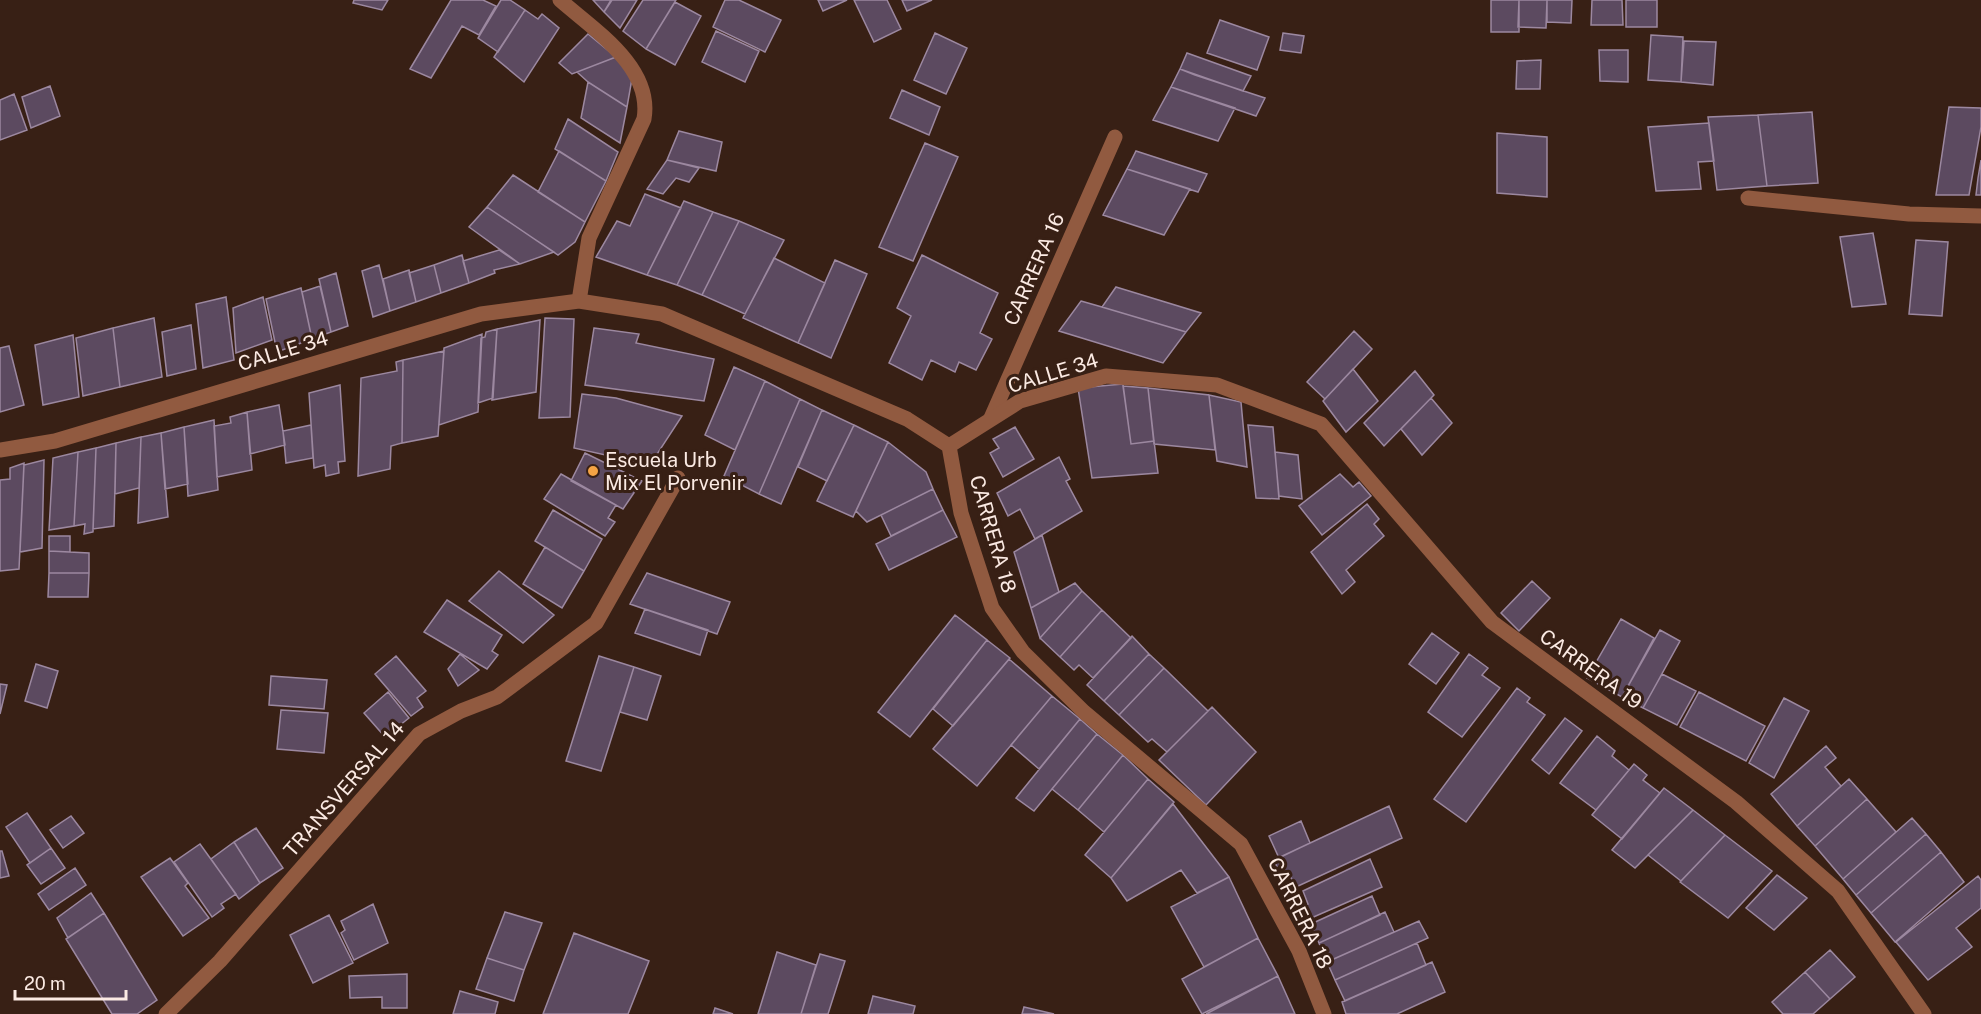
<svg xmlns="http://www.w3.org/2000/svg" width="1981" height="1014" font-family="'Public Sans',sans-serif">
  <rect width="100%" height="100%" fill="#382015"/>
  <!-- building -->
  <path fill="#5c4a60" stroke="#9c88a0" stroke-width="1.5" d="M354 0H388L382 10 353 3Z
    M451 0H483L496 6 479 35 462 26 431 78 410 69Z
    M501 0H510L525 10 498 52 478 38Z
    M593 0H611L604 12Z
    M612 0H637L620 28 604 12Z
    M643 0H676L646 49 623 31Z
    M725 0H739L781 20 765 52 713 27Z
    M818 0H847L823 11Z
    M854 0H887L901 29 874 42Z
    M902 0H932L907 11Z
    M1491 0H1519V32H1491Z
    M1519 0H1547L1546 28 1518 27Z
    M1547 0H1572L1571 23 1547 22Z
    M1592 0H1622L1623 25H1591Z
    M1626 0H1657V27H1626Z
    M675 2 701 16 675 65 646 49Z
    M525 10 538 19 542 14 559 28 524 82 494 57Z
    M1220 20 1269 37 1257 70 1207 53Z
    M716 31 759 51 745 82 702 62Z
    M935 33 967 48 946 94 914 80Z
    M1283 33 1304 36 1301 53 1280 50Z
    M588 34 616 57 572 74 559 63Z
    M1651 35 1683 37 1681 82 1648 80Z
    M1684 41 1716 42 1713 85 1681 82Z
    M1599 50H1628V82L1600 81Z
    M1187 53 1251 76 1243 91 1180 69Z
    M616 57 633 73 627 107 588 82 577 72Z
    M1541 60 1540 89H1516L1517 61Z
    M1180 69 1195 75 1265 98 1256 116 1171 87Z
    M588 82 627 107 620 143 581 118Z
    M50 86 60 116 31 128 22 97Z
    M1171 87 1235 108 1218 141 1153 120Z
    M902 90 940 107 929 135 890 118Z
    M14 94 27 130 0 140V100Z
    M1949 107 1981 108V127L1969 195H1936Z
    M1812 112 1818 183 1767 186 1758 115Z
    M1758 115 1767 186 1717 190 1708 117Z
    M568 119 618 152 606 181 555 149Z
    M1709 123 1714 161 1698 162 1701 189 1656 191 1648 127Z
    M679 131 722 142 716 171 667 160Z
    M1497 133 1547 137V197L1497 193Z
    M925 143 958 157 913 261 879 247Z
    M559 151 606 181 585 222 538 192Z
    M1136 151 1207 174 1198 192 1127 169Z
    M667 160 699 168 689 182 676 178 663 194 647 189Z
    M1981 160V195H1976L1978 178Z
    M1127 169 1190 189 1164 235 1103 215Z
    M513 175 585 222 575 242 558 255 487 207Z
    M645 194 681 208 647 275 596 257 617 221 630 226Z
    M684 201 713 212 677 285 647 275Z
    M487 207 533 238 554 252 520 264 469 227Z
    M713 212 739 221 702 295 677 285Z
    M739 221 784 240 745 314 702 295Z
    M1873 233 1886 304 1852 307 1840 237Z
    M1916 240 1948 242 1942 316 1909 314Z
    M499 250 520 264 494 270 495 273 469 283 463 261Z
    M462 255 469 283 441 293 434 265Z
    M922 255 998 293 980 333 992 339 976 370 959 362 955 372 931 360 922 380 889 363 911 316 897 308Z
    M774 258 825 283 798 343 743 318Z
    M835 260 867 274 831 358 798 343Z
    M379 265 390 311 373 317 362 271Z
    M434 265 441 293 416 302 409 273Z
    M409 270 416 302 390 311 383 279Z
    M336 273 348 326 331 332 319 279Z
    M320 286 331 332 312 339 302 292Z
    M1116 287 1201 313 1186 332 1102 307Z
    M301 288 312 339 277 352 266 299Z
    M226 297 234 360 203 368 196 304Z
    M263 297 272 340 236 353 233 308Z
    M1081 301 1102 307 1186 332 1163 363 1059 331Z
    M154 318 162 377 120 387 113 328Z
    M545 318 574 319 570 417 539 418Z
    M540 320 536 392 492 400 497 329Z
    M191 325 196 369 167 376 162 332Z
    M113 328 120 387 83 396 76 338Z
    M594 328 639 334 636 343 714 359 704 401 585 385Z
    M497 329 493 398 478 403 481 338 485 337 486 332Z
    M1354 331 1372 349 1325 399 1307 382Z
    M482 334 478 412 439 425 444 348Z
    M73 335 79 397 43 405 35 345Z
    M9 346 24 405 0 412V348Z
    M444 351 438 436 402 443 403 360Z
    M403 360 402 443 391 446 390 469 358 476 361 378 397 371 396 362Z
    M734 367 765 381 735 450 705 435Z
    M1353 369 1378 401 1346 432 1323 401Z
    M1415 371 1434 395 1384 446 1364 423Z
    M765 381 800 399 759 494 724 476Z
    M1123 384 1131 444 1154 441 1158 473 1092 478 1078 388Z
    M340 385 345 461 338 462 339 473 326 476 325 465 314 468 309 393Z
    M1123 386 1148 388 1154 441 1131 444Z
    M1148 388 1209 395 1215 450 1154 444Z
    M582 394 616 398 682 416 650 465 574 448Z
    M1209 395 1241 402 1247 467 1217 461Z
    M1431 398 1452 423 1422 455 1401 429Z
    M800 399 822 410 781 504 759 494Z
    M279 405 285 445 250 454 247 412Z
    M822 410 854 425 827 481 798 467Z
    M247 412 252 470 217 477 214 426 231 423 230 417Z
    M214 420 218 490 188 496 184 427Z
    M311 425 313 458 286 463 283 431Z
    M854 425 888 442 853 517 817 501Z
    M1248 425 1273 427 1279 499 1256 498Z
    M184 427 188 484 165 489 161 433Z
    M1015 427 1034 459 1003 477 990 453 999 448 993 439Z
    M161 433 168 517 138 523 141 437Z
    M141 437 139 488 115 494 116 443Z
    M888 442 926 472 933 489 867 522 856 511Z
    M116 443 114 526 93 529 96 448Z
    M96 448 93 532 84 534 85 524 74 526 78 452Z
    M78 452 74 526 49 530 53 458Z
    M1275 452 1298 455 1302 499 1279 496Z
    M585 453 642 481 623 509 571 481Z
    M1059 457 1070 479 1066 481 1082 511 1035 539 1020 509 1008 516 997 493Z
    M44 460 42 548 20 552 24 465Z
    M24 463 19 569 0 571V480L10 479V468Z
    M561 474 616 505 608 518 615 522 605 536 544 499Z
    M1340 474 1353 487 1359 482 1371 496 1322 535 1299 506Z
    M933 489 943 510 891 536 881 515Z
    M1367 504 1379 519 1374 524 1384 536 1346 570 1355 582 1342 594 1311 552Z
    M553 510 602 539 584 571 535 541Z
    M943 510 957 537 889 570 876 544Z
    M1042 535 1059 592 1031 608 1014 552Z
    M49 536H70V552L49 551Z
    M545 547 584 571 562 608 523 584Z
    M49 551 89 553V573H49Z
    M499 571 554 615 523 643 469 601Z
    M49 573H89L88 597H48Z
    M647 573 730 602 717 634 630 604Z
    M1532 581 1550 598 1519 631 1501 613Z
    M1075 583 1082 591 1040 638 1031 608Z
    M1082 591 1102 610 1060 657 1040 638Z
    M447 600 502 635 492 651 498 655 487 669 424 632Z
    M645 609 708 630 700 655 635 633Z
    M1102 610 1131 638 1093 678 1079 665 1074 670 1060 657Z
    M955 615 987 640 910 737 878 712Z
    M1621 619 1654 638 1622 697 1587 678Z
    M1660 630 1680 641 1643 708 1622 697Z
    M1432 633 1459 653 1436 684 1409 664Z
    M1132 636 1149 654 1104 701 1087 685Z
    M987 640 1010 658 953 726 933 709Z
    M460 654 479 670 458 686 448 669Z
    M1149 654 1164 668 1119 715 1104 701Z
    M1469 654 1488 668 1482 675 1500 688 1462 737 1428 712Z
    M396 656 426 691 417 698 423 707 411 716 375 674Z
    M599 656 634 667 601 771 566 761Z
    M1009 659 1052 696 977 786 933 749Z
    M36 664 58 671 47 708 25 701Z
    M634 667 661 676 647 720 620 712Z
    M1164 668 1208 711 1167 752 1152 739 1148 742 1119 715Z
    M1662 674 1696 691 1677 725 1643 708Z
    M271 676 327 680 324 709 269 705Z
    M0 684 7 685 0 714Z
    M1517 688 1530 698 1527 702 1545 715 1466 822 1434 799Z
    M388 692 409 718 385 737 364 713Z
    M1699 692 1765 726 1746 761 1680 727Z
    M1052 696 1080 719 1039 769 1011 745Z
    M1784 698 1809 711 1774 778 1749 763Z
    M1212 707 1256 752 1206 805 1159 760Z
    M281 710 328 713 324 753 277 749Z
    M1565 718 1582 731 1549 774 1532 760Z
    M1080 719 1097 734 1034 811 1016 798Z
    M1097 734 1123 755 1078 810 1052 789Z
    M1597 736 1615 751 1612 756 1629 770 1596 810 1560 783Z
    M1826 746 1836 758 1825 767 1841 786 1797 826 1771 794Z
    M1123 755 1148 779 1104 832 1078 810Z
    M1634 764 1647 775 1643 780 1660 793 1622 839 1592 815Z
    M1148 779 1174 802 1111 878 1085 855Z
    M1849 779 1867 799 1815 846 1797 826Z
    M1664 788 1693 810 1635 868 1612 850Z
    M1867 799 1896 832 1843 879 1815 846Z
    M1173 804 1229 877 1197 893 1181 870 1127 901 1111 878Z
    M1389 806 1402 838 1296 887 1290 876 1283 880 1274 860 1276 859Z
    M1693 810 1725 835 1681 881 1648 855Z
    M27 813 51 848 30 863 6 827Z
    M71 816 84 833 63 848 50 830Z
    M1912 818 1926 834 1856 895 1843 879Z
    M1301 821 1310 843 1279 858 1269 836Z
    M256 828 283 868 260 883 234 842Z
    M1926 834 1941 852 1871 913 1856 895Z
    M1725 835 1772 871 1728 918 1680 882Z
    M234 842 260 883 239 899 211 859Z
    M200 844 236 894 221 904 224 908 212 917 174 862Z
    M51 848 65 868 41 884 27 865Z
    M0 851H2L9 876 0 878Z
    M1941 852 1964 882 1895 942 1871 913Z
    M170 858 188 883 185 886 209 918 183 936 141 877Z
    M1370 859 1382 887 1309 919 1303 906 1308 904 1303 891Z
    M75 868 86 885 49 910 38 894Z
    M1777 875 1807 898 1774 930 1746 908Z
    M1978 876 1981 880V908L1956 928 1972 947 1928 980 1896 942Z
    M1229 877 1258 938 1204 967 1171 907Z
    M91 893 104 913 68 938 57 918Z
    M1372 896 1380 915 1319 943 1311 924Z
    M373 904 388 943 354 960 341 933 345 930 341 921Z
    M505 912 542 923 524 970 487 958Z
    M1385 912 1394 932 1327 962 1319 943Z
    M104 913 157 1000 137 1014H112L66 939Z
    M329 915 353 963 313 983 290 935Z
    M1419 921 1428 938 1335 980 1327 962Z
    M574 933 649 961 628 1014H543Z
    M1258 938 1278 976 1202 1014 1182 979Z
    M1417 943 1426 965 1345 1001 1335 980Z
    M1830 950 1855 977 1830 999 1805 972Z
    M777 952 816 965 801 1014H758Z
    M820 954 845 961 828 1014H801Z
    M487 958 524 970 514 1001 476 989Z
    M1432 962 1445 992 1397 1014H1346L1342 1002Z
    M1805 972 1830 999 1813 1014H1783L1772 1002Z
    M407 974V1008H382V997L350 998 349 976Z
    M1278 976 1295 1014H1206L1229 1002Z
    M460 991 498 1002 495 1014H453Z
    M873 996 915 1006 913 1014H868Z
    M1024 1007 1054 1014H1022Z
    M715 1008 733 1014H713Z"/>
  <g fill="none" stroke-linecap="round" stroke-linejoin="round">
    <!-- service -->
    <path stroke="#915a40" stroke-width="15" d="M991 418 1115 137"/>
    <!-- minor -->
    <path stroke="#915a40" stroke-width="15" d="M560 0C594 30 653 67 644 119L589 238 579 301
      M1748 198 1909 214 1981 216
      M949 446 1020 401 1106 376 1217 385 1321 424 1492 622 1736 802 1838 891 1924 1014
      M0 450 55 441 481 314 579 301 662 314 907 419 949 446 961 513 992 608 1023 652 1084 712 1241 844 1299 951 1324 1014
      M166 1014 220 961 419 734 461 711 497 697 596 623 678 478"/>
  </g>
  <!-- markers -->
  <circle fill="#f4a344" stroke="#382015" stroke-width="2" cx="593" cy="471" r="6"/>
  <g text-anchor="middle" stroke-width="6" stroke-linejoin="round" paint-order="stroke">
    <!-- street labels -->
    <g font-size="20" fill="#fbeae3" stroke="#382015">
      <text transform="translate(1034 269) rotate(-66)" y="7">CARRERA 16</text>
      <text transform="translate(283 351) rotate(-17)" y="7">CALLE 34</text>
      <text transform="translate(1053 373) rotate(-17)" y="7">CALLE 34</text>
      <text transform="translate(993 534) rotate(74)" y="7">CARRERA 18</text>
      <text transform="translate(1591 669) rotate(36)" y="7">CARRERA 19</text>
      <text transform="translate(344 789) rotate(-49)" y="7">TRANSVERSAL 14</text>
      <text transform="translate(1300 913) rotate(64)" y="7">CARRERA 18</text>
    </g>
    <!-- poi labels -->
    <g font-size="20" fill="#fbeae3" stroke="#382015" text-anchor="start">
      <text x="605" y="467">Escuela Urb<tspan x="605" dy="23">Mix El Porvenir</tspan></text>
    </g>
  </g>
  <!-- scale -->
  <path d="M15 990v9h111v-9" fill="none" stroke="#fbeae3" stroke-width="3"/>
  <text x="24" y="990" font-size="18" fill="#fbeae3" stroke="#382015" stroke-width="4.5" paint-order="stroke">20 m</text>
</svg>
